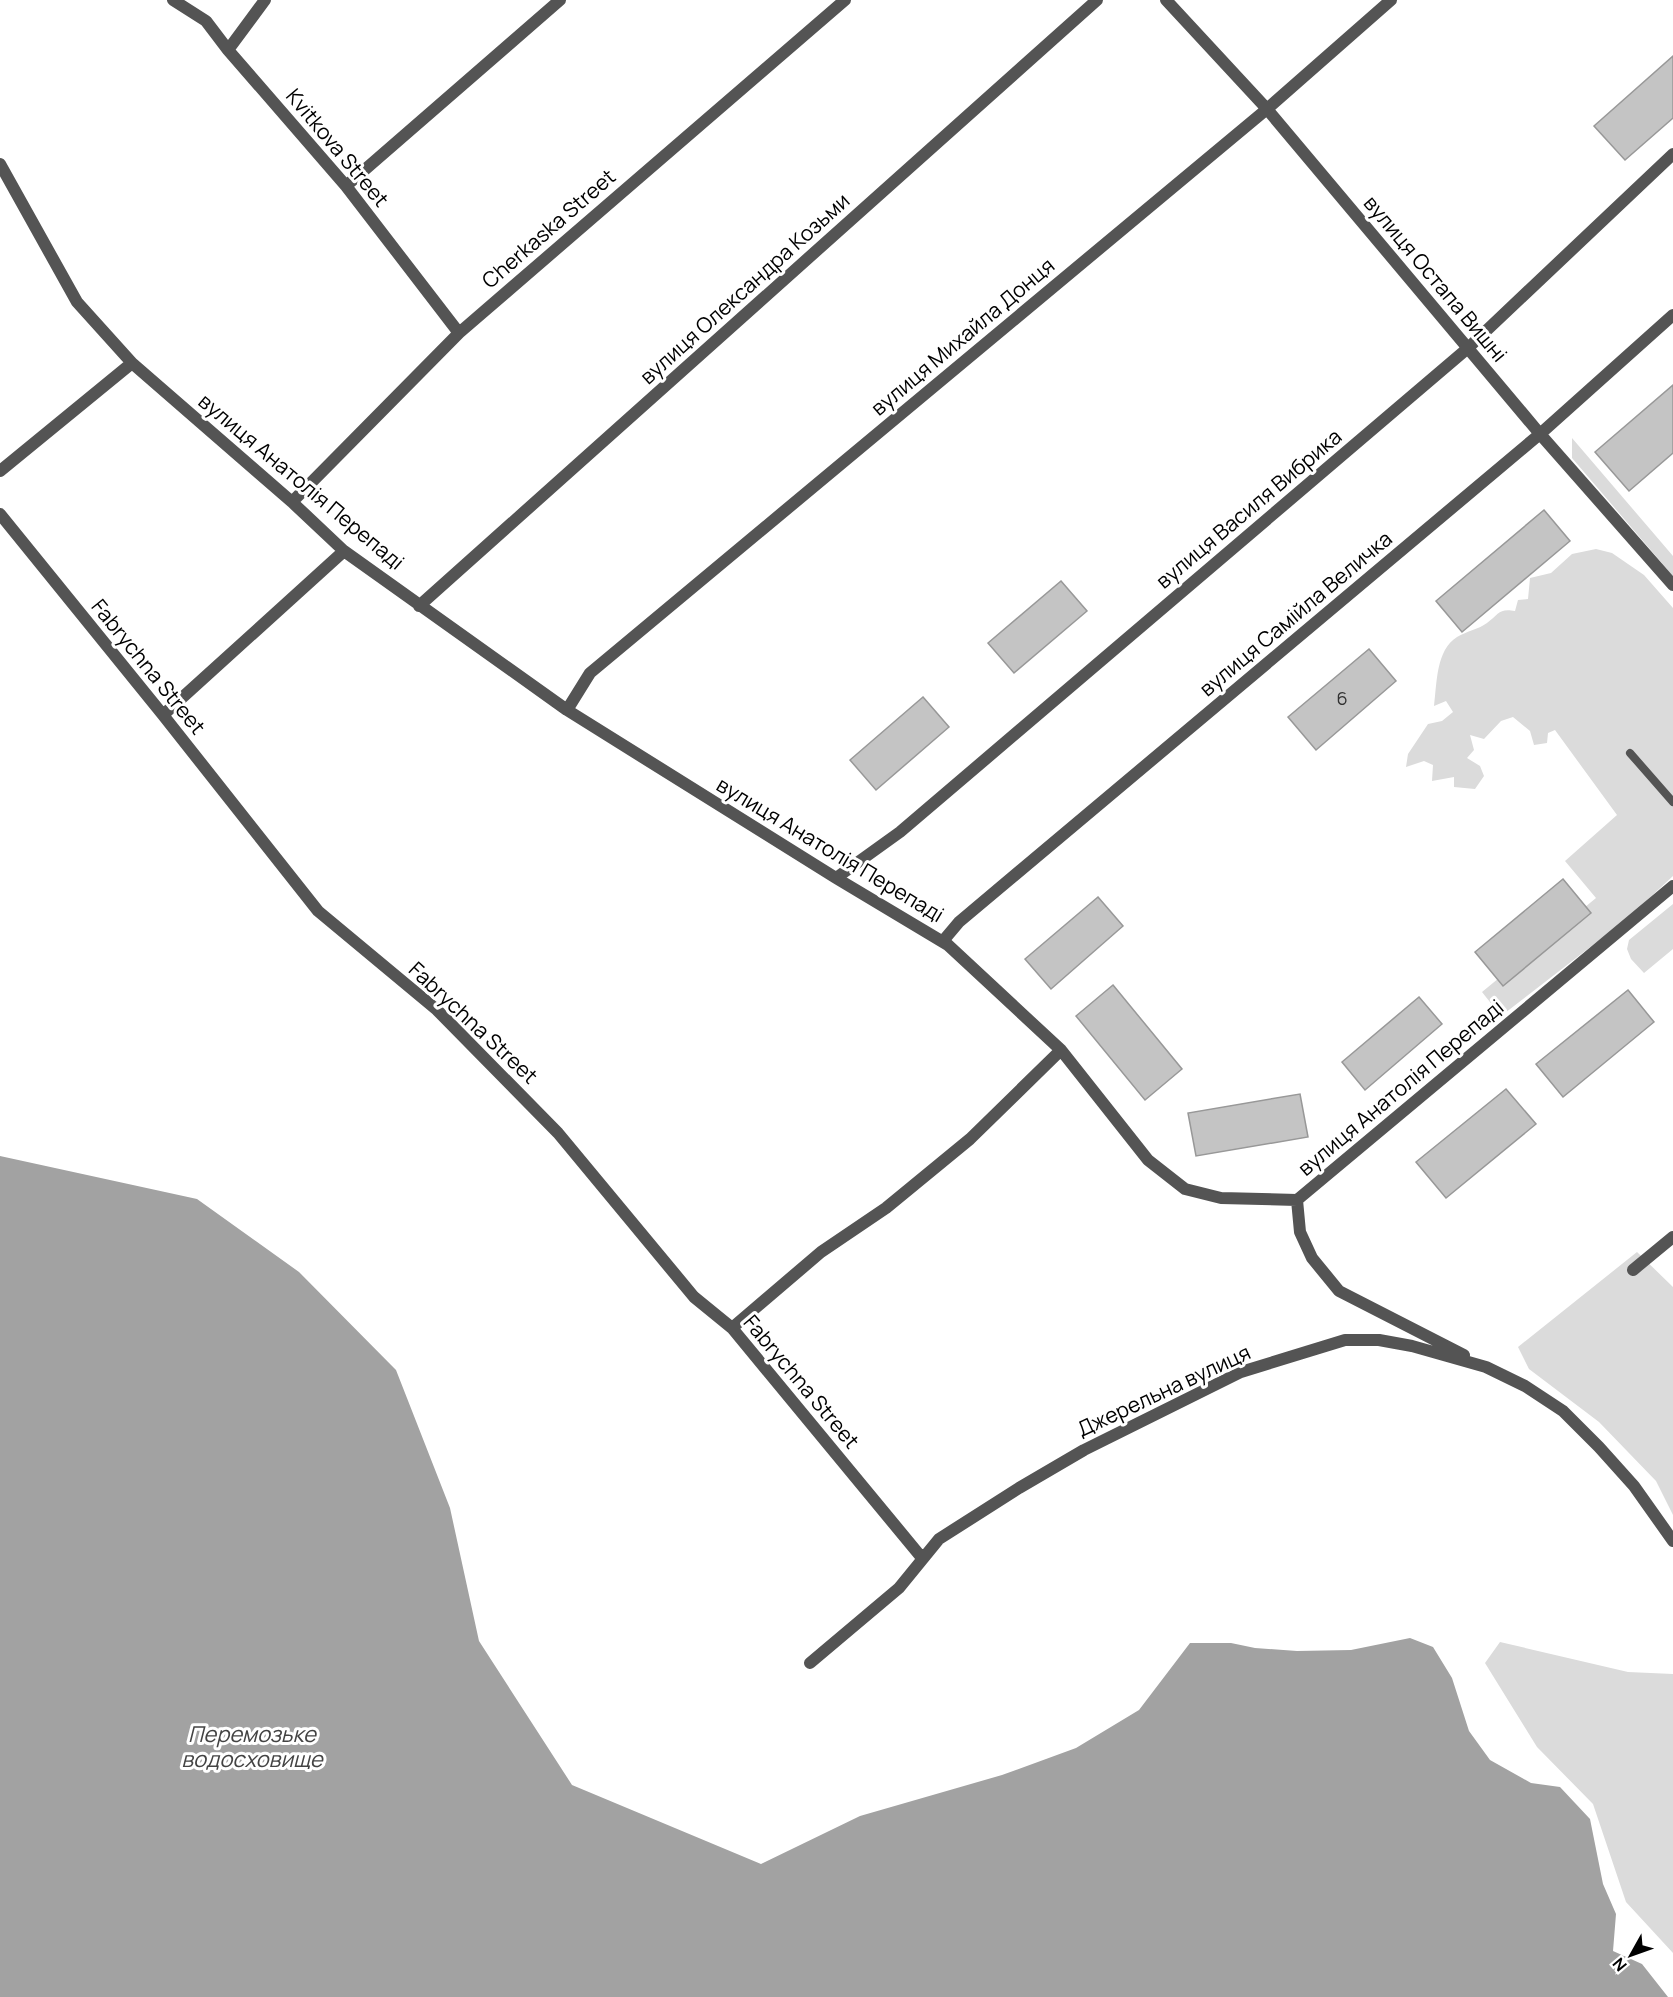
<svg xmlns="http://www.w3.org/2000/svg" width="1673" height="1997" font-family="Manrope,sans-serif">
  <rect width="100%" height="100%" fill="#fff"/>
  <!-- green -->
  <path fill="#dbdbdb" d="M1572 438 1673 556V576L1572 458Z
    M1596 549 1612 553 1644 575 1673 608V876L1629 917 1501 1016 1482 992 1596 898 1565 861 1617 815 1555 730 1548 733 1547 743 1534 745 1530 731 1513 717 1501 721 1484 739 1470 735 1474 750 1467 758 1480 766 1484 776 1475 789 1454 787V777L1432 781 1433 765 1424 761 1406 767 1408 754 1428 724 1442 721 1453 712 1446 701 1434 706C1437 683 1436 650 1457 637 1467 631 1479 629 1487 623 1499 614 1499 608 1515 611L1518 600 1528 599 1530 578 1551 573 1572 554Z
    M1673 904V949L1644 973 1631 959 1627 949 1629 940Z
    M1637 1252 1673 1287V1515L1656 1481 1599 1422 1529 1369 1518 1347Z
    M1500 1642 1628 1672 1673 1674V1953L1626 1902 1593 1804 1537 1747 1485 1663Z"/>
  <!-- water -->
  <path fill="#a2a2a2" d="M0 1156 197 1199 299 1272 396 1370 450 1508 479 1641 572 1785 761 1864 860 1816 1002 1775 1076 1748 1139 1710 1190 1643H1231L1255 1648 1297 1651 1351 1650 1410 1638 1433 1647 1452 1678 1469 1731 1490 1760 1531 1783 1560 1787 1590 1819 1603 1884 1616 1914 1613 1951 1642 1964 1668 1997H0Z"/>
  <!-- building -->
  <path fill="#c4c4c4" stroke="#989898" stroke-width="1.5" d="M1673 56V118L1625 160 1594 126Z
    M1673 385V453L1629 491 1595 452Z
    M1544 510 1570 541 1462 632 1436 601Z
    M1061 581 1087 611 1014 673 988 643Z
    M1369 649 1396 681 1316 750 1288 717Z
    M923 697 949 727 876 790 850 760Z
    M1563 879 1591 913 1503 986 1475 952Z
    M1098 897 1123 926 1051 989 1025 959Z
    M1113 985 1182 1069 1145 1100 1076 1016Z
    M1628 990 1654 1022 1563 1097 1536 1064Z
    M1419 997 1442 1024 1365 1090 1342 1062Z
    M1506 1089 1536 1124 1446 1198 1416 1162Z
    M1300 1094 1308 1137 1196 1156 1188 1113Z"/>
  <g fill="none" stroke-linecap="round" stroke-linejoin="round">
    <!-- lane -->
    <path stroke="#545454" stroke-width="8" d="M1630 753 1673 802"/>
    <!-- street -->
    <path stroke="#545454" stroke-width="12" d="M173 0 206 21 228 50 346 186 459 333
      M1166 0 1267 109 1540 434 1673 585
      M228 50 265 0
      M0 164 77 302 132 363 292 502 344 551 567 710 836 878 948 945 1061 1050 1148 1160 1185 1189 1221 1198 1297 1200 1673 886
      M346 186 560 0
      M0 471 132 363
      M292 502 459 333 845 0
      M0 514 163 715 318 911 437 1010 558 1133 694 1297 732 1328 922 1558
      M419 606 1097 0
      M567 710 590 673 1267 109 1391 0
      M163 715 344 551
      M836 878 900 832 1468 348 1673 154
      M943 941 959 922 1540 434 1673 315
      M1297 1200 1300 1232 1312 1258 1339 1291 1464 1355
      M1633 1270 1673 1237
      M732 1328 821 1252 886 1208 970 1139 1061 1050
      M810 1663 899 1588 939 1539 1019 1488 1084 1450 1241 1372 1345 1340H1379L1412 1346 1486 1367 1525 1386 1563 1411 1599 1447 1634 1486 1673 1541"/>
  </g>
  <g text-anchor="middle" stroke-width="6" stroke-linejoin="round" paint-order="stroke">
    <!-- number labels -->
    <g font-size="18" fill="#313131">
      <text x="1342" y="705">6</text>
    </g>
    <!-- street labels -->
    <g font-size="21" fill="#000" stroke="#fff">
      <text transform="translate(337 148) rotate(50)" y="7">Kvitkova Street</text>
      <text transform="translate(549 229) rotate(-41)" y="7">Cherkaska Street</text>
      <text transform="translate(1435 279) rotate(50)" y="7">вулиця Остапа Вишні</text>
      <text transform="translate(745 289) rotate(-42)" y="7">вулиця Олександра Козьми</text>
      <text transform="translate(963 337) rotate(-40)" y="7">вулиця Михайла Донця</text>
      <text transform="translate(301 482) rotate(40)" y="7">вулиця Анатолія Перепаді</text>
      <text transform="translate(1249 509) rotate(-40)" y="7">вулиця Василя Вибрика</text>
      <text transform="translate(1296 614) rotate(-40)" y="7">вулиця Самійла Величка</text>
      <text transform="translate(148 667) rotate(51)" y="7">Fabrychna Street</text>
      <text transform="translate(830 850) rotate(31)" y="7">вулиця Анатолія Перепаді</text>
      <text transform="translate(473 1023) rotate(43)" y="7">Fabrychna Street</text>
      <text transform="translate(1401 1088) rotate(-40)" y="7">вулиця Анатолія Перепаді</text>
      <text transform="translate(801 1382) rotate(50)" y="7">Fabrychna Street</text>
      <text transform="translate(1164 1391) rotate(-25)" y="7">Джерельна вулиця</text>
    </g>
    <!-- water labels -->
    <g font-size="22" font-style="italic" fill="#434343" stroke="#fff">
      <text x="252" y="1742">Перемозьке<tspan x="252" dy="25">водосховище</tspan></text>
    </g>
  </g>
  <!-- north arrow -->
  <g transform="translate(1631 1955) rotate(230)" stroke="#ffffff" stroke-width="4.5" paint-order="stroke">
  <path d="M0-4.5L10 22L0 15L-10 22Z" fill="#000000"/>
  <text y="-9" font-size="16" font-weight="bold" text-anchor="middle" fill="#000000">N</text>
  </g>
</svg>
